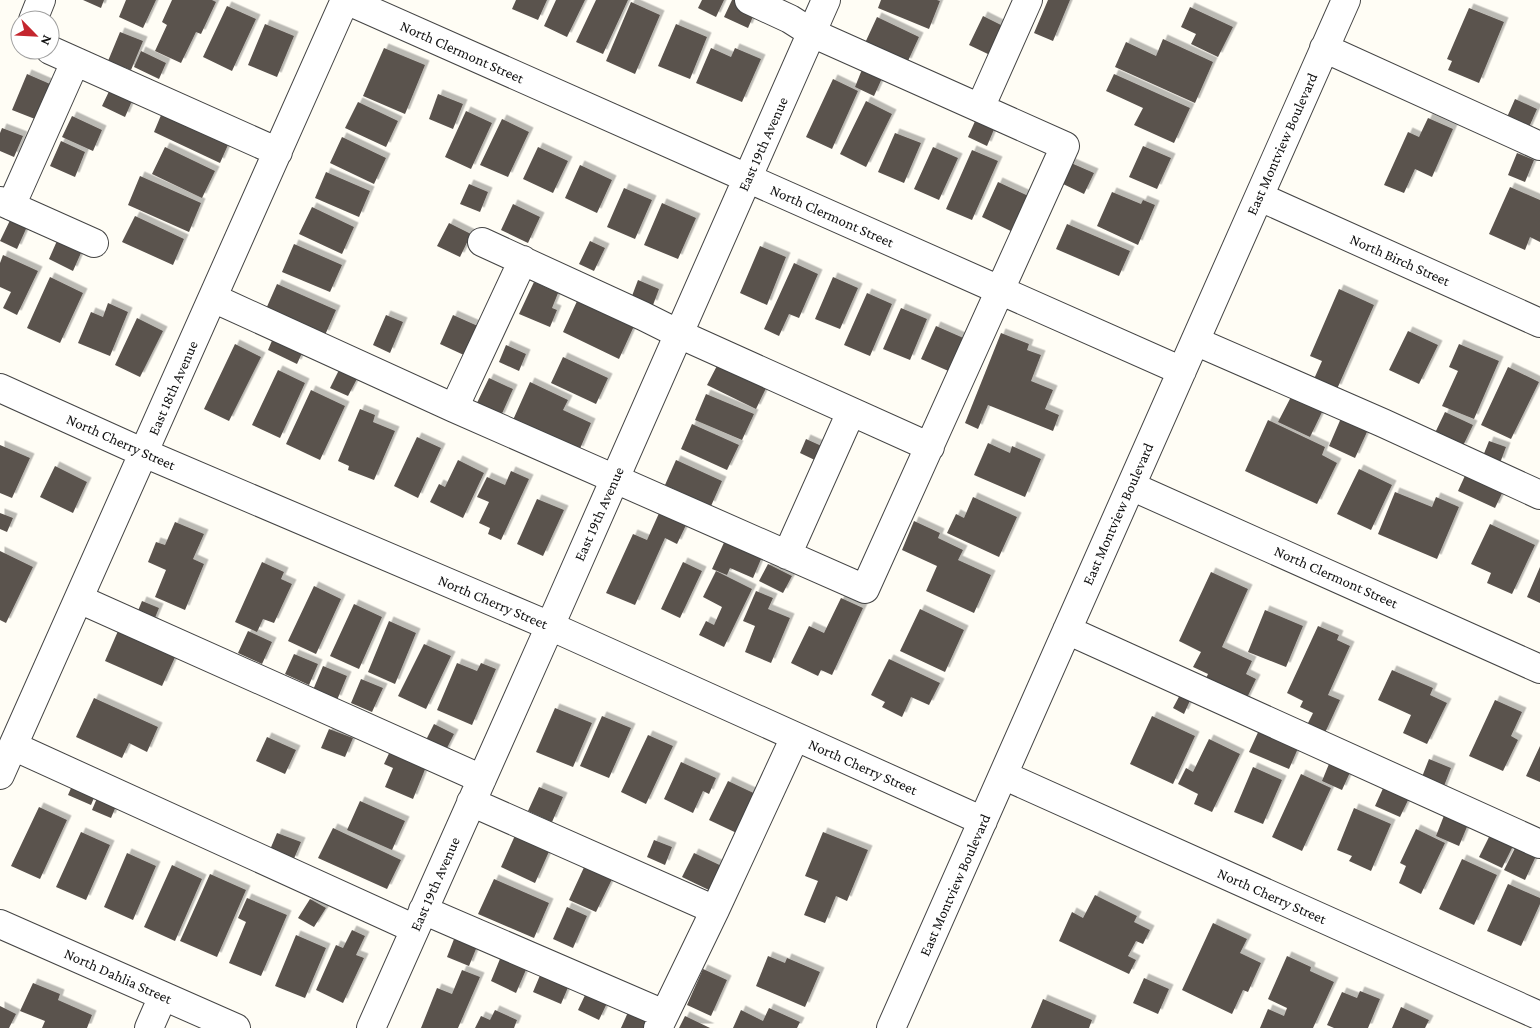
<svg xmlns="http://www.w3.org/2000/svg" width="1540" height="1028" font-family="'Crimson Pro',serif">
  <defs>
    <filter id="shadow"><feDropShadow dx="4.5" dy="-4.5" stdDeviation="0" flood-color="#0004"/></filter>
  </defs>
  <rect width="100%" height="100%" fill="#fffdf5"/>
  <!-- building -->
  <path fill="#5a524d" filter="url(#shadow)" d="M83 0H104L101 8Z
    M126 0H156L143 28 119 17Z
    M172 0H212L216 2 201 34 196 32 181 63 155 51 167 25 162 22Z
    M516 0H547L538 20 512 9Z
    M556 0H585L567 37 544 26Z
    M596 0H628L603 54 576 42Z
    M702 0H724L716 17 698 8Z
    M732 0H746L758 5 748 28 724 17Z
    M881 0H937L940 1 929 29 878 8Z
    M1048 0H1070L1053 41 1034 33Z
    M631 2 660 15 635 74 606 61Z
    M227 6 256 19 232 71 203 57Z
    M1190 7 1233 27 1218 57 1191 44 1196 34 1181 27Z
    M1469 8 1504 22 1479 83 1448 70 1452 61 1447 59Z
    M983 16 1003 26 990 55 969 45Z
    M877 17 919 37 907 63 865 43Z
    M265 24 294 36 277 77 248 65Z
    M676 24 707 37 690 79 658 66Z
    M120 32 143 41 131 70 108 61Z
    M1163 39 1213 62 1195 103 1115 67 1126 42 1156 56Z
    M384 48 425 65 405 114 363 96Z
    M711 48 731 57 735 48 761 59 742 102 696 83Z
    M141 51 166 63 159 79 134 67Z
    M863 67 883 76 874 96 855 87Z
    M27 74 50 84 35 119 12 110Z
    M1114 74 1190 108 1174 143 1134 125 1143 108 1106 91Z
    M833 79 858 91 832 149 806 137Z
    M113 83 135 94 125 117 102 106Z
    M438 94 463 104 453 129 429 119Z
    M1515 99 1537 109 1526 134 1504 124Z
    M866 101 892 114 866 167 840 154Z
    M358 102 398 121 386 147 345 128Z
    M164 108 231 138 220 163 154 132Z
    M466 111 492 123 471 169 445 157Z
    M72 116 102 130 93 151 62 137Z
    M1428 118 1453 129 1432 177 1415 169 1404 193 1384 185 1408 132 1419 137Z
    M502 119 529 132 508 177 480 165Z
    M976 119 995 127 987 146 968 137Z
    M2 128 23 136 14 157 0 151V133Z
    M895 133 921 143 904 183 878 172Z
    M342 137 386 158 374 184 330 163Z
    M61 141 85 152 75 177 50 166Z
    M1143 146 1171 158 1157 189 1129 177Z
    M165 147 215 171 202 198 152 174Z
    M538 147 568 161 553 193 523 179Z
    M933 147 958 158 939 200 914 189Z
    M972 150 998 161 972 220 946 209Z
    M1517 153 1534 160 1525 182 1508 175Z
    M1071 163 1094 173 1084 194 1061 183Z
    M580 165 612 180 597 213 565 198Z
    M326 172 370 191 359 217 315 198Z
    M140 176 201 203 189 232 128 205Z
    M998 182 1037 200 1021 236 982 217Z
    M469 184 488 192 480 212 460 204Z
    M1510 187 1540 200V242L1530 237 1525 250 1489 234Z
    M624 188 652 200 635 239 607 227Z
    M1112 192 1141 204 1143 200 1155 205 1138 245 1097 226Z
    M662 203 696 218 678 259 644 245Z
    M513 204 540 217 528 243 501 230Z
    M312 207 354 227 342 254 299 234Z
    M14 212 30 220 17 249 0 241Z
    M135 216 184 239 173 265 122 242Z
    M449 223 471 234 460 257 437 246Z
    M1067 224 1130 251 1119 276 1056 249Z
    M60 234 84 246 73 271 49 259Z
    M590 241 605 248 594 271 579 264Z
    M294 244 342 265 330 292 282 272Z
    M760 246 786 257 767 305 740 293Z
    M3 255 38 271 17 315 3 308 11 292 0 287V263Z
    M794 263 818 274 799 318 789 314 779 336 764 329Z
    M50 277 83 293 60 343 27 328Z
    M833 277 858 288 840 329 815 319Z
    M638 280 659 289 653 305 632 296Z
    M534 282 558 293 552 308 557 310 550 327 519 314Z
    M277 284 336 310 325 335 266 309Z
    M1339 289 1374 305 1337 389 1314 379 1322 361 1310 356Z
    M867 293 892 304 870 356 844 345Z
    M578 299 634 326 619 359 563 332Z
    M108 303 128 312 110 356 78 343 91 312 103 317Z
    M901 308 927 319 910 360 883 349Z
    M386 315 403 322 390 353 373 345Z
    M453 315 480 327 466 356 440 344Z
    M137 318 163 331 140 377 115 365Z
    M936 326 968 340 953 373 921 359Z
    M277 329 307 342 297 364 268 350Z
    M1408 331 1438 345 1419 384 1389 370Z
    M1001 333 1029 344 1027 350 1041 355 1031 381 1053 390 1045 409 1059 415 1053 431 988 405 978 429 965 423Z
    M235 344 261 357 229 421 204 409Z
    M1459 344 1499 361 1474 419 1442 406 1458 371 1449 367Z
    M506 345 526 354 519 371 499 362Z
    M563 357 608 378 596 404 551 383Z
    M720 360 768 384 756 409 707 385Z
    M341 366 359 375 348 396 330 388Z
    M1508 367 1539 382 1511 439 1481 425Z
    M278 370 305 383 280 438 252 425Z
    M489 378 513 389 500 418 475 407Z
    M530 382 568 400 563 410 591 423 579 451 513 420Z
    M311 390 345 406 320 460 286 444Z
    M706 394 754 414 742 440 695 420Z
    M1292 395 1323 410 1310 437 1278 422Z
    M360 409 375 415 373 422 395 431 374 480 348 470 349 466 338 461Z
    M1345 409 1372 421 1355 458 1329 446Z
    M1445 412 1473 425 1462 448 1434 435Z
    M1268 420 1325 447 1322 455 1337 463 1317 504 1245 471Z
    M692 424 739 445 727 470 681 449Z
    M417 437 441 448 418 498 394 486Z
    M806 439 826 448 819 462 800 453Z
    M1489 441 1506 447 1500 463 1483 456Z
    M988 443 1010 453 1012 446 1041 459 1025 497 974 475Z
    M0 445 30 458 12 498 0 493Z
    M458 460 484 473 463 518 430 502 439 484 445 487Z
    M676 460 722 481 711 506 665 485Z
    M55 466 87 482 73 513 40 497Z
    M1359 469 1392 485 1371 530 1337 514Z
    M1468 469 1505 487 1495 508 1458 491Z
    M511 471 529 479 501 540 488 534 490 528 479 523 489 502 477 497 487 477 505 485Z
    M1395 492 1432 507 1436 497 1459 507 1437 559 1378 534Z
    M973 497 1017 517 999 557 947 533 956 514 964 518Z
    M537 499 564 510 543 556 517 544Z
    M660 511 687 523 677 544 665 538 635 605 606 593 633 534 647 540Z
    M0 513 13 518 7 532 0 529Z
    M914 521 940 533 938 538 963 550 958 560 991 575 974 613 926 591 937 566 902 550Z
    M175 522 204 534 193 559 204 564 185 610 155 597 166 570 148 562 156 542 165 545Z
    M1490 524 1535 545 1512 594 1487 583 1491 573 1471 564Z
    M727 536 764 552 753 578 730 568 727 575 712 569Z
    M0 551 33 567 6 623 0 620Z
    M262 562 284 572 281 579 292 584 274 623 263 619 257 632 235 622Z
    M683 562 702 571 680 618 661 609Z
    M768 564 792 576 783 593 759 581Z
    M1540 567V603L1527 597Z
    M716 571 752 589 724 647 699 635 706 621 714 625 722 607 703 597Z
    M1211 572 1248 589 1222 647 1252 661 1246 674 1256 679 1244 704 1203 685 1208 674 1193 667 1201 652 1179 641Z
    M314 586 341 599 316 654 288 641Z
    M756 591 773 598 768 609 790 618 771 663 745 652 755 626 743 621Z
    M841 598 863 608 832 675 821 670 818 676 791 663 809 626 824 633Z
    M142 601 159 608 152 625 135 618Z
    M354 604 382 617 359 669 330 656Z
    M920 609 964 630 945 672 900 651Z
    M1265 610 1303 626 1286 667 1248 652Z
    M389 621 416 633 395 684 368 672Z
    M1318 626 1339 635 1337 640 1350 646 1328 695 1340 700 1324 735 1306 727 1313 713 1300 707 1303 701 1287 693Z
    M118 631 176 655 162 686 105 661Z
    M248 631 272 642 262 664 238 653Z
    M424 644 451 656 426 709 398 696Z
    M294 654 318 664 309 685 285 674Z
    M889 659 940 683 929 705 911 697 902 717 882 707 885 702 871 695Z
    M457 663 477 671 481 663 496 669 472 725 437 710Z
    M323 666 347 676 337 700 313 690Z
    M1392 670 1433 688 1430 695 1447 703 1427 744 1403 733 1411 715 1378 700Z
    M361 679 383 688 372 712 351 703Z
    M1182 691 1192 696 1184 714 1173 708Z
    M94 698 158 727 147 752 129 743 122 758 76 737Z
    M1495 700 1522 712 1511 736 1518 740 1503 771 1469 756Z
    M555 708 592 723 573 767 536 752Z
    M602 716 631 728 609 778 580 766Z
    M1152 716 1195 736 1173 784 1130 764Z
    M434 724 454 734 444 754 424 744Z
    M1260 728 1299 746 1289 769 1249 752Z
    M329 729 353 738 345 757 321 748Z
    M648 735 673 746 646 804 621 792Z
    M267 737 296 750 285 774 256 761Z
    M1209 739 1240 754 1212 812 1194 804 1198 794 1178 784 1186 768 1193 772Z
    M1540 746V782L1526 776Z
    M392 747 428 762 413 799 385 787 393 768 384 764Z
    M1331 759 1352 768 1342 790 1322 781Z
    M1429 759 1451 768 1442 791 1420 782Z
    M681 762 716 778 709 794 703 791 693 813 664 799Z
    M1253 767 1282 780 1263 824 1234 812Z
    M1301 774 1331 788 1302 851 1272 837Z
    M75 779 98 788 91 805 68 795Z
    M728 781 762 797 743 836 709 820Z
    M1385 784 1410 796 1400 817 1375 806Z
    M539 787 563 797 552 822 528 811Z
    M100 791 119 799 111 818 92 810Z
    M360 801 405 821 392 850 347 830Z
    M39 807 67 820 40 879 11 866Z
    M1354 808 1391 824 1371 871 1349 861 1352 856 1337 850Z
    M1445 813 1469 822 1459 846 1436 836Z
    M333 828 401 860 387 889 318 858Z
    M1416 829 1445 843 1421 894 1399 883 1406 866 1400 863Z
    M517 831 551 847 535 883 501 867Z
    M81 832 110 845 86 900 56 887Z
    M823 832 868 850 847 901 836 896 825 923 804 915 818 881 805 876Z
    M277 833 301 842 293 861 269 852Z
    M1491 833 1514 844 1502 868 1479 857Z
    M654 840 672 847 665 865 647 857Z
    M1516 846 1536 856 1525 880 1504 870Z
    M127 853 156 866 133 920 104 907Z
    M694 853 726 868 715 893 682 877Z
    M1462 859 1497 875 1474 925 1439 909Z
    M586 863 614 875 596 912 569 900Z
    M172 865 202 879 175 941 144 927Z
    M210 874 246 890 217 957 180 941Z
    M494 879 549 903 534 938 478 914Z
    M1508 884 1540 898V904L1521 946 1487 931Z
    M1095 895 1137 916 1134 922 1150 930 1143 944 1136 941 1128 956 1136 960 1129 974 1059 941 1072 912 1083 918Z
    M247 898 287 915 261 976 229 963 246 922 238 918Z
    M310 899 326 908 314 927 298 918Z
    M567 907 587 916 573 948 553 939Z
    M1213 923 1247 939 1240 953 1261 963 1248 992 1243 990 1232 1014 1182 990Z
    M352 930 365 936 356 955 364 958 343 1003 316 990 336 945 343 948Z
    M456 934 478 944 469 966 447 957Z
    M296 935 326 948 305 998 275 986Z
    M502 954 528 965 516 993 491 981Z
    M768 956 785 963 787 958 820 972 805 1007 756 986Z
    M1287 956 1311 967 1310 971 1334 982 1313 1028H1260L1268 1009 1284 1016 1287 1008 1268 999Z
    M703 969 727 980 711 1016 687 1005Z
    M462 970 480 977 458 1028H421L437 988 452 994Z
    M541 973 569 985 561 1004 533 992Z
    M1144 978 1169 989 1158 1014 1133 1003Z
    M33 983 60 994 58 1000 92 1015 87 1028H42L45 1021 20 1011Z
    M587 991 608 1001 599 1020 578 1010Z
    M1360 991 1380 999 1368 1028H1334L1327 1025 1342 992 1357 998Z
    M1043 999 1092 1020 1089 1028H1031Z
    M0 1006 16 1014 9 1028H0Z
    M1401 1007 1429 1020 1425 1028H1392Z
    M769 1008 800 1022 797 1028H733L741 1010 763 1021Z
    M495 1010 517 1020 514 1028H475L481 1016 490 1020Z
    M629 1010 655 1022 653 1028H621Z
    M685 1016 710 1028H679Z"/>
  <g fill="none" stroke-linecap="round" stroke-linejoin="round">
    <defs>
      <path id="minor" d="M346 0 1182 371
        M33 20 41 0
        M1324 48 1540 146
        M50 50 278 152
        M980 108 1028 0
        M1260 197 1540 323
        M0 201 94 243
        M11 206 75 62
        M482 242 643 316 679 334 930 447
        M213 298 454 408 865 589 1065 146 812 33 790 19 749 0
        M1195 341 1383 423 1540 495
        M0 388 144 453 550 626 983 821
        M454 408 523 260
        M1131 486 1540 669
        M787 555 851 412
        M79 599 482 779
        M1067 630 1540 844
        M13 746 415 929
        M0 775 345 0
        M1003 775 1540 1016
        M471 802 715 910
        M423 910 664 1014
        M0 924 236 1028
        M149 1028 163 996
        M371 1028 550 626 826 0
        M658 1028 715 910 795 737
        M891 1028 1346 0"/>
    </defs>
    <!-- minor casing -->
    <use href="#minor" stroke="#444" stroke-width="30"/>
    <!-- minor -->
    <use href="#minor" stroke="#fff" stroke-width="28"/>
  </g>
  <g text-anchor="middle" stroke-width="5" stroke-linejoin="round" paint-order="stroke">
    <!-- street labels -->
    <g font-size="15" fill="#111" stroke="#fff">
      <text transform="translate(462 52) rotate(24)" y="5">North Clermont Street</text>
      <text transform="translate(763 144) rotate(-66)" y="5">East 19th Avenue</text>
      <text transform="translate(1282 144) rotate(-66)" y="5">East Montview Boulevard</text>
      <text transform="translate(832 216) rotate(24)" y="5">North Clermont Street</text>
      <text transform="translate(1400 260) rotate(24)" y="5">North Birch Street</text>
      <text transform="translate(173 388) rotate(-66)" y="5">East 18th Avenue</text>
      <text transform="translate(121 442) rotate(24)" y="5">North Cherry Street</text>
      <text transform="translate(599 514) rotate(-66)" y="5">East 19th Avenue</text>
      <text transform="translate(1118 514) rotate(-66)" y="5">East Montview Boulevard</text>
      <text transform="translate(1336 577) rotate(24)" y="5">North Clermont Street</text>
      <text transform="translate(493 602) rotate(23)" y="5">North Cherry Street</text>
      <text transform="translate(863 767) rotate(24)" y="5">North Cherry Street</text>
      <text transform="translate(435 884) rotate(-66)" y="5">East 19th Avenue</text>
      <text transform="translate(955 885) rotate(-66)" y="5">East Montview Boulevard</text>
      <text transform="translate(1272 896) rotate(24)" y="5">North Cherry Street</text>
      <text transform="translate(118 976) rotate(24)" y="5">North Dahlia Street</text>
    </g>
  </g>
  <!-- north arrow -->
  <g transform="translate(35 35) rotate(114)"><circle r="24" fill="#ffffff" stroke="#a0a0a0"/>
  <path d="M0-4L9 19L0 12L-9 19Z" fill="#c4262e"/>
  <text y="-8" font-size="14" font-weight="bold" text-anchor="middle" fill="#111111">N</text>
  </g>
</svg>
